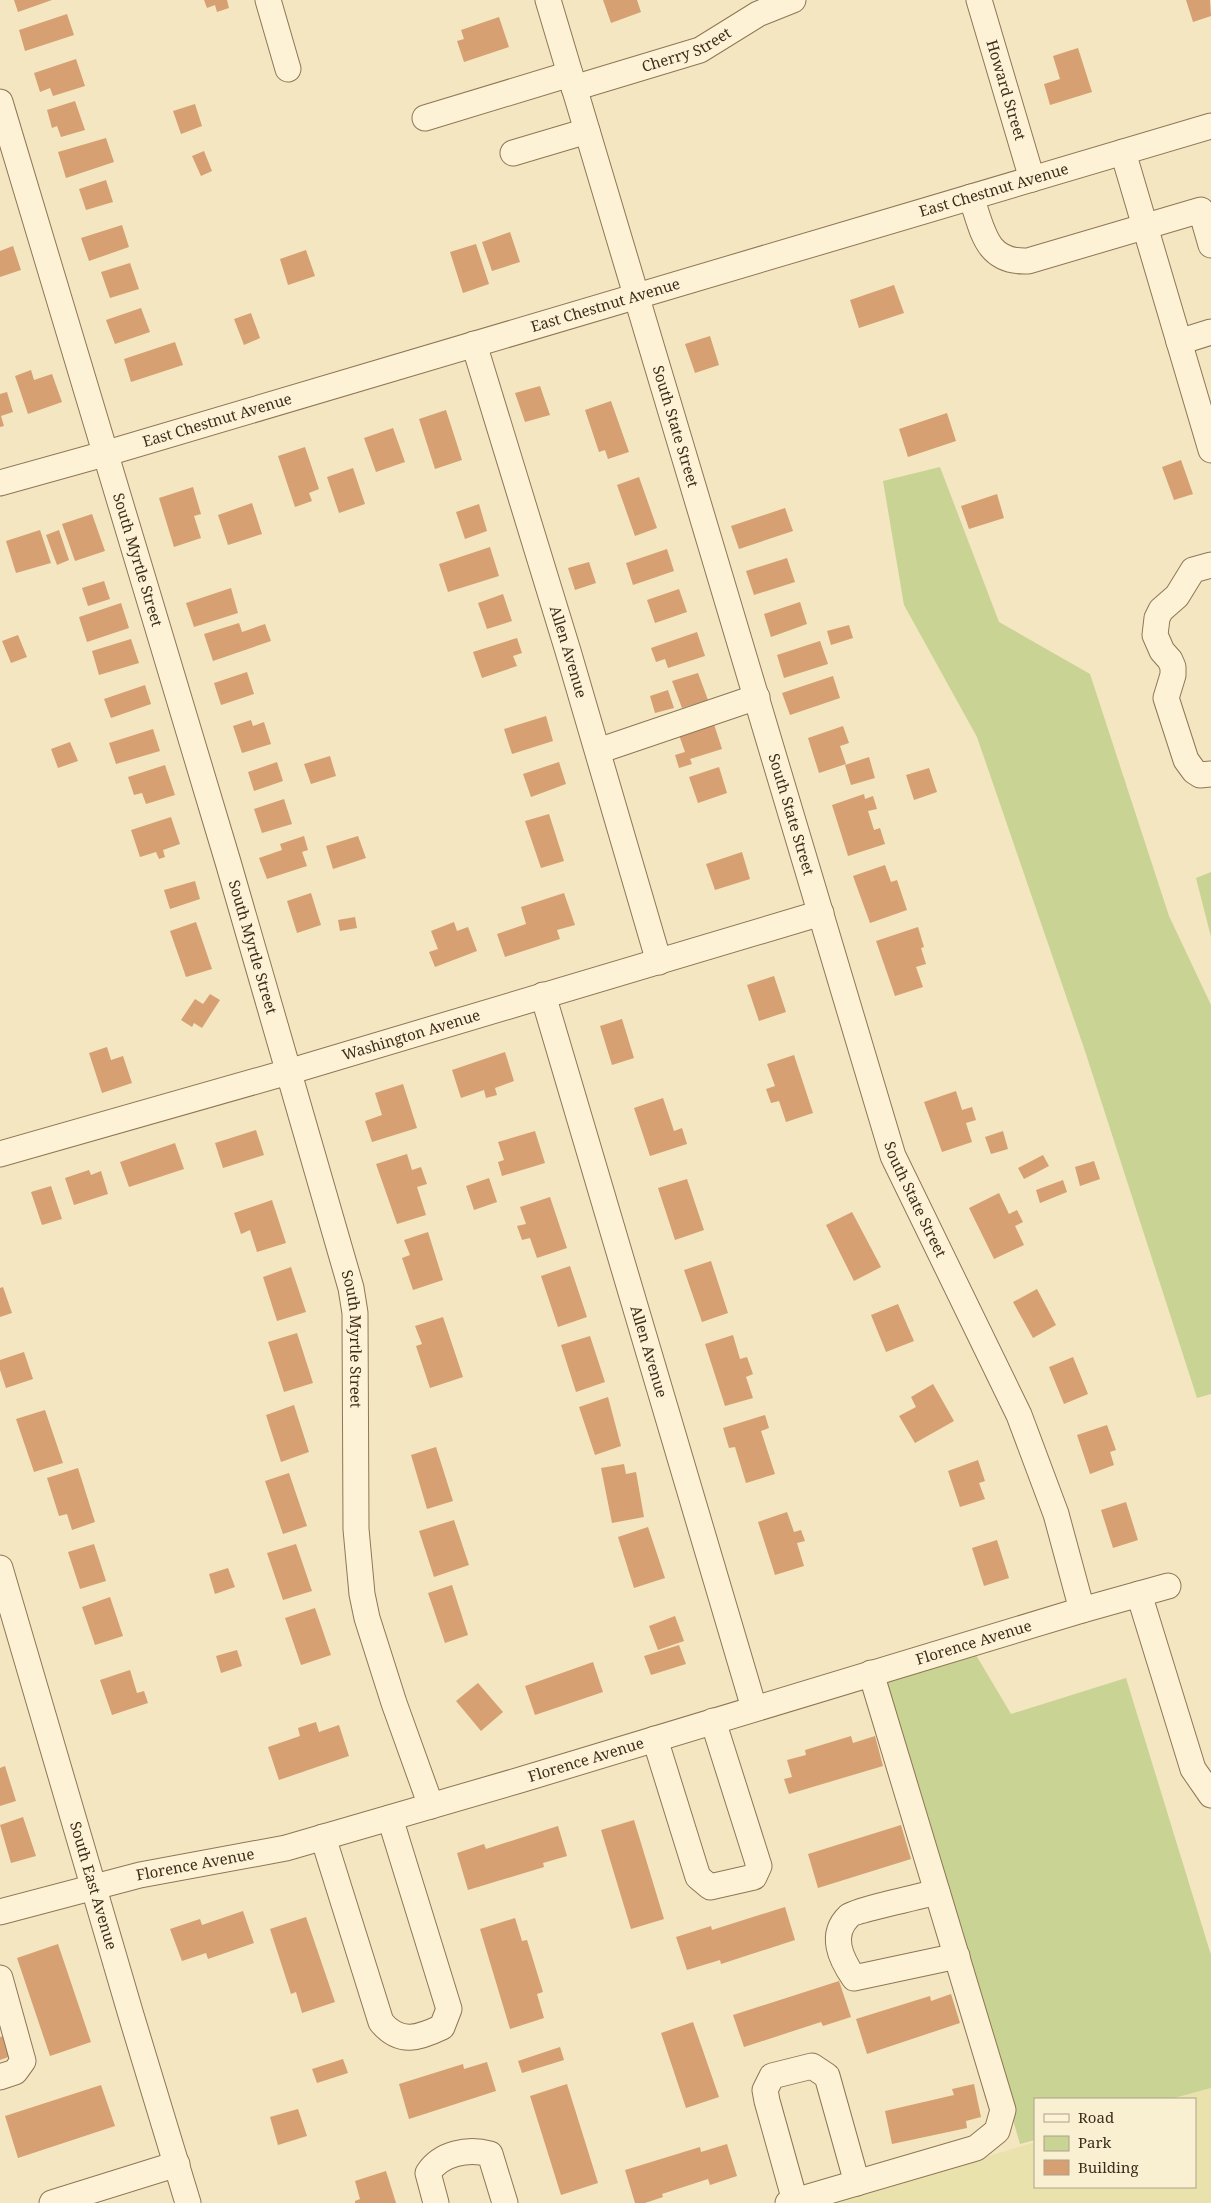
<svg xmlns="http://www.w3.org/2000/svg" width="1211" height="2203" font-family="'Noto Serif',serif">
  <rect width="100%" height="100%" fill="#f3e6c1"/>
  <!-- farmland -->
  <path fill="#eae2ad" d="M1211 2088V2203H834L1035 2142V2187H1195V2099H1173Z"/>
  <!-- green -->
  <path fill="#c9d393" d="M940 467 999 622 1090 674 1169 916 1211 1005V1394L1197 1398 1085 1051 977 737 904 605 883 481Z
    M1211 872V937L1196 878Z
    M976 1655 1011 1714 1126 1678 1211 1955V2088L1171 2099H1035V2140L1020 2144 886 1681Z"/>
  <!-- building -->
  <path fill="#d6a072" d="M14 0H52L18 12Z
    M204 0H227L229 8 217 12 215 5 207 8Z
    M603 0H637L641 12 611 23Z
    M1186 0H1210L1211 16 1193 22Z
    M67 14 74 35 25 51 19 30Z
    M499 17 509 47 464 62 457 41 464 39 461 30Z
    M1078 48 1092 92 1050 105 1044 84 1060 79 1053 56Z
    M76 59 85 86 53 96 50 88 40 92 34 73Z
    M75 101 85 130 61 137 57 126 52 128 47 110Z
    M195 104 202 126 181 134 173 111Z
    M106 138 114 162 66 178 58 152Z
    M204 151 212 171 201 176 192 156Z
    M106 180 113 202 86 210 79 189Z
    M122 225 129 247 89 261 81 238Z
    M510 232 520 262 492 271 482 242Z
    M476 244 489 284 463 293 450 252Z
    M13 246 21 270 0 277V251Z
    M306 250 315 276 288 285 280 259Z
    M130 263 139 289 110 298 101 272Z
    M894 285 904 313 859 328 850 300Z
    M141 308 150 332 115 344 106 320Z
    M251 313 260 338 244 345 234 319Z
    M710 336 719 365 695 373 685 344Z
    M175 342 183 365 131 382 124 359Z
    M31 370 34 380 52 374 62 402 28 414 15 376Z
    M540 386 550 415 525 422 515 393Z
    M7 392 13 412 1 416 4 426 0 427V394Z
    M611 401 629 452 608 459 605 450 599 452 585 410Z
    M446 410 462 460 435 469 419 419Z
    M947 413 956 441 908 457 899 429Z
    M393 428 405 462 376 472 364 438Z
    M305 447 319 489 309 493 312 501 295 507 278 456Z
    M1181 460 1193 494 1174 500 1162 467Z
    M353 468 365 504 339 513 327 477Z
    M639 477 657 528 635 536 617 485Z
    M193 487 201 514 194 516 201 538 174 547 159 498Z
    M997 494 1004 518 969 529 961 506Z
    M252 503 262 534 228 545 218 515Z
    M479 504 487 531 465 539 456 512Z
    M785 508 793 531 739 549 731 526Z
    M92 514 105 551 75 561 62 524Z
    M40 530 51 563 16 573 6 541Z
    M59 530 69 560 57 565 46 535Z
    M490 547 499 576 448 592 439 564Z
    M667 549 674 571 633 585 626 563Z
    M787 558 795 582 754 595 746 571Z
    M589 562 596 583 575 590 568 568Z
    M104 581 110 599 88 606 82 588Z
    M231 588 238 613 194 627 186 603Z
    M679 589 687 612 655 623 647 600Z
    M503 594 512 621 487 629 478 603Z
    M800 602 807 624 771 637 764 614Z
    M121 603 129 628 87 642 79 617Z
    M239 623 242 632 265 624 271 641 213 661 204 634Z
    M849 625 853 638 831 645 827 631Z
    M697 632 705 656 668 668 665 659 656 662 651 648Z
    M18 635 27 657 11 663 2 641Z
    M517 638 522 653 513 656 517 666 482 678 473 652Z
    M131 639 139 663 99 675 92 651Z
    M820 641 828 664 784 678 777 655Z
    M247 672 254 694 221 705 214 683Z
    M698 673 708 700 682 708 672 681Z
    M833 676 840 698 790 715 782 693Z
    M145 685 151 704 111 718 104 699Z
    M668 690 674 708 655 713 650 696Z
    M546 716 553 741 512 754 504 729Z
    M251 720 253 726 264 722 271 744 242 753 233 726Z
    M713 721 722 749 690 759 692 764 679 768 675 755 685 752 678 732Z
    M843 726 849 743 840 746 846 764 819 773 808 738Z
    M153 729 160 751 116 764 109 743Z
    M70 742 78 761 58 768 51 749Z
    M330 756 336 776 311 784 304 764Z
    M869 757 875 778 851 785 845 765Z
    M277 762 283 781 254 791 248 772Z
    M559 762 566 784 531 797 523 774Z
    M165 765 175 795 146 804 142 793 134 795 128 777Z
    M719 767 727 793 698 803 689 777Z
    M929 768 937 792 914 800 906 775Z
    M864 794 865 799 873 796 877 809 868 811 874 830 880 828 885 844 848 856 832 805Z
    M284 799 292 824 262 833 254 809Z
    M549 814 564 861 541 868 525 821Z
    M171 817 180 844 163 850 165 857 159 859 156 852 140 857 131 830Z
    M304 836 308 850 302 852 307 866 267 879 259 858 282 850 280 844Z
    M358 836 366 858 333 869 326 846Z
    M742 852 750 879 715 890 706 864Z
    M885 865 891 882 897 880 907 910 870 923 853 876Z
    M195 881 200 899 170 909 164 890Z
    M311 893 321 925 297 933 287 901Z
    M564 893 575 925 557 930 560 939 505 957 497 934 526 924 521 907Z
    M355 917 357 928 340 931 338 920Z
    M196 922 212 969 186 977 170 931Z
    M454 922 457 931 468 927 477 951 435 967 429 952 438 949 431 931Z
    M918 927 924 947 921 948 926 964 916 967 923 987 895 996 876 941Z
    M774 976 786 1012 759 1021 747 985Z
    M210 994 220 1000 202 1028 194 1023 192 1027 181 1020 195 999 203 1004Z
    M622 1019 634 1058 612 1065 600 1026Z
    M107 1047 111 1060 123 1056 132 1083 102 1093 89 1053Z
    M505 1052 514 1081 495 1088 497 1095 486 1098 484 1090 461 1098 452 1070Z
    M794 1055 813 1113 786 1122 779 1101 771 1103 766 1089 775 1086 767 1064Z
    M403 1084 417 1128 372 1142 365 1121 382 1115 375 1093Z
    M956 1091 962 1110 972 1107 976 1120 966 1123 972 1142 942 1152 924 1102Z
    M663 1098 674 1131 682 1128 687 1144 650 1156 634 1108Z
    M256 1130 264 1155 223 1168 215 1143Z
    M535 1131 545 1163 502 1176 498 1162 504 1160 498 1142Z
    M1003 1131 1008 1149 991 1154 985 1137Z
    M175 1143 184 1169 129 1187 120 1162Z
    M407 1154 412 1170 421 1167 427 1184 417 1187 426 1215 397 1224 376 1164Z
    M1043 1155 1049 1166 1024 1179 1018 1168Z
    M1094 1161 1100 1179 1080 1186 1075 1167Z
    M89 1170 91 1175 101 1171 108 1194 74 1205 65 1178Z
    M489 1178 497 1202 474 1210 466 1186Z
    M687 1179 704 1230 675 1240 658 1188Z
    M1063 1180 1067 1192 1040 1203 1036 1190Z
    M51 1186 62 1219 42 1225 31 1192Z
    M999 1193 1009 1214 1017 1210 1023 1222 1015 1226 1024 1245 994 1259 969 1208Z
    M550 1197 567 1248 537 1258 530 1238 522 1240 517 1226 526 1224 520 1207Z
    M272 1200 286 1243 257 1252 250 1230 241 1234 234 1213Z
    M852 1212 881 1267 854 1281 826 1225Z
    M428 1232 443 1280 413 1290 402 1258 410 1255 404 1240Z
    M711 1261 728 1313 702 1322 684 1270Z
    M570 1266 587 1317 558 1327 541 1276Z
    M291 1267 306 1312 277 1321 263 1277Z
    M3 1287 12 1313 0 1317V1288Z
    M1037 1289 1056 1325 1033 1338 1013 1302Z
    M898 1304 914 1341 886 1352 871 1315Z
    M443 1317 463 1377 430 1388 416 1346 422 1344 415 1326Z
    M297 1333 313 1383 284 1392 268 1342Z
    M733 1335 740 1359 747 1357 753 1374 746 1377 753 1398 725 1406 705 1344Z
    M590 1336 605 1382 576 1392 561 1345Z
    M24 1352 33 1379 6 1388 0 1370V1360Z
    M1073 1357 1088 1394 1064 1404 1049 1367Z
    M933 1384 954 1421 915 1443 899 1416 916 1407 911 1397Z
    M608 1397 621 1446 595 1455 579 1407Z
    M294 1405 309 1452 281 1462 266 1415Z
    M45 1410 63 1463 34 1472 16 1419Z
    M765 1415 769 1428 761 1431 775 1474 746 1483 735 1447 729 1448 723 1428Z
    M1107 1425 1116 1450 1110 1452 1114 1465 1090 1474 1077 1435Z
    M436 1447 453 1501 427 1509 411 1455Z
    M978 1460 985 1481 979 1483 985 1499 960 1507 948 1471Z
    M624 1464 626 1474 636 1472 644 1517 612 1523 601 1468Z
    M78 1468 95 1522 72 1530 67 1514 59 1516 47 1478Z
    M289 1473 307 1526 283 1534 265 1481Z
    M1126 1502 1138 1540 1113 1548 1101 1510Z
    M787 1512 794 1532 801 1530 805 1541 797 1543 804 1566 775 1575 758 1522Z
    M454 1520 469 1565 434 1577 419 1531Z
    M648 1527 665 1578 634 1588 618 1537Z
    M997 1540 1009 1578 984 1586 972 1548Z
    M94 1544 106 1581 80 1589 68 1552Z
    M296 1544 312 1591 283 1600 267 1553Z
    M228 1568 235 1587 215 1594 209 1574Z
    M452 1585 468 1635 445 1643 428 1593Z
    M110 1597 123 1636 95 1645 82 1607Z
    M315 1608 331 1655 301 1665 285 1618Z
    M675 1616 684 1641 658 1650 649 1626Z
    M679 1645 686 1664 651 1675 644 1656Z
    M237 1650 242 1666 221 1673 216 1656Z
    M593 1662 603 1692 535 1715 525 1686Z
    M130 1670 137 1693 144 1691 148 1703 112 1715 100 1680Z
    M478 1683 503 1712 481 1731 456 1701Z
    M316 1722 319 1732 339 1725 349 1756 279 1780 268 1747 300 1736 298 1728Z
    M851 1736 853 1743 875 1736 883 1766 789 1794 784 1779 792 1777 787 1760 806 1755 805 1750Z
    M5 1766 16 1801 0 1806V1768Z
    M23 1817 36 1856 11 1863 0 1825Z
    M634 1820 664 1919 631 1929 601 1830Z
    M901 1825 911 1859 818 1888 808 1854Z
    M558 1826 567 1856 543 1863 544 1867 468 1890 457 1853 484 1844 486 1849Z
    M785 1907 795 1940 721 1964 720 1960 687 1970 676 1937 711 1926 712 1930Z
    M243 1911 254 1943 208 1959 206 1953 182 1961 170 1929 200 1919 202 1925Z
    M306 1917 335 2002 302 2013 296 1992 291 1994 270 1929Z
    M515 1918 522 1941 527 1940 543 1992 537 1994 544 2018 510 2029 480 1929Z
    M58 1944 91 2042 50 2056 17 1958Z
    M839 1981 851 2017 823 2026 821 2022 744 2047 733 2015Z
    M951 1994 960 2023 867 2054 856 2019 930 1996 931 2001Z
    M693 2022 719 2097 686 2108 661 2033Z
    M4 2036 11 2056 0 2060V2037Z
    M560 2047 564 2060 522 2073 518 2061Z
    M343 2059 348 2073 317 2083 312 2069Z
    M487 2062 496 2091 409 2119 399 2084 463 2064 464 2069Z
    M567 2084 598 2183 561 2195 530 2096Z
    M974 2084 981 2117 966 2121 967 2128 892 2144 885 2111 954 2095 952 2089Z
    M101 2085 115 2126 18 2158 5 2116Z
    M298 2109 307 2136 278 2145 270 2117Z
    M727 2144 737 2176 710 2185 708 2179 662 2194 663 2197 645 2203H635L625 2170 700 2147 701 2152Z
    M386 2171 396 2203H355V2201L360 2199 355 2181Z"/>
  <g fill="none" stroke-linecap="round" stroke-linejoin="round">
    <defs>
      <g id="minor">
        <path d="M268 0 288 69"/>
        <path id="s1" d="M548 0 893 1156 1019 1415 1056 1514 1082 1610"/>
        <path id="s2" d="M979 0 1032 179"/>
        <path id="s3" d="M574 88 700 50 758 14 793 0"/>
        <path id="s4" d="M0 102 228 862 351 1288 355 1313 356 1529 362 1594 367 1618 394 1703 431 1806"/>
        <path d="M425 118 570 74"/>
        <path d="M1123 152 1211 450"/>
        <path d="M513 153 587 131"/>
        <path d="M971 197C983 230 985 263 1028 261L1201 210 1211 245"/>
        <path d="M1179 342 1211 332"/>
        <path id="s5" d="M474 344 568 651 659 962"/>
        <path id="s6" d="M0 483 104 454 1211 126"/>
        <path d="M1211 565 1193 570 1177 596 1161 610 1157 618 1155 635 1162 651 1170 660 1173 667V675L1166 698 1186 760 1194 771 1200 775 1211 774"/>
        <path d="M598 751 757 697"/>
        <path id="s7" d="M543 995 754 1708"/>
        <path id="s8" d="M0 1154 288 1072 821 913"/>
        <path id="s9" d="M0 1568 131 2015 188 2203"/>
        <path d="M1139 1594 1193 1769 1211 1795"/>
        <path d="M655 1739 698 1877 710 1887 754 1877 759 1866 713 1721"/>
        <path d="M323 1837 381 2022C400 2045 419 2038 442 2027L449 2009 390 1818"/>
        <path d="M937 1892C925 1895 854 1911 849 1916 829 1935 841 1959 854 1978L957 1956"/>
        <path id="s10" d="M0 1912 140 1875 286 1848 520 1780 1082 1610 1168 1586"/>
        <path d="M0 1978 23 2061 15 2072 0 2077"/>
        <path d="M795 2201 767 2101 765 2090 772 2076 812 2066 827 2076 857 2183"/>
        <path d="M52 2203 177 2164"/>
        <path d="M436 2203 428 2173C441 2153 468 2148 490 2154L505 2203"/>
        <path d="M788 2203 976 2148 997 2131 1003 2110 871 1673"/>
      </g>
    </defs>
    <!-- minor casing -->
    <use href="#minor" stroke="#8f7656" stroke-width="27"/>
    <!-- minor -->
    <use href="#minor" stroke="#fdf2d5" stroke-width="25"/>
  </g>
  <g text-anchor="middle" stroke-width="4.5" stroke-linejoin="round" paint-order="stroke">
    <!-- street labels -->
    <g font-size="15" fill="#3d2d1c" stroke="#f9efd1">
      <text dy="5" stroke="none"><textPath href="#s3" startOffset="119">Cherry Street</textPath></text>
      <text dy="5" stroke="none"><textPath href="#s2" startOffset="94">Howard Street</textPath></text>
      <text dy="5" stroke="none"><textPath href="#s6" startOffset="1036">East Chestnut Avenue</textPath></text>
      <text dy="5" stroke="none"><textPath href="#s6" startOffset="631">East Chestnut Avenue</textPath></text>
      <text dy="5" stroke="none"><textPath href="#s6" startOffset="226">East Chestnut Avenue</textPath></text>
      <text dy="5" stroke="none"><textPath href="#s1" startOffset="445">South State Street</textPath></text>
      <text dy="5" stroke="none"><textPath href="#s4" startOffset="478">South Myrtle Street</textPath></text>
      <text dy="5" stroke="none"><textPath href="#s5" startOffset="322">Allen Avenue</textPath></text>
      <text dy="5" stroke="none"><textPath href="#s1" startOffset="850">South State Street</textPath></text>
      <text dy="5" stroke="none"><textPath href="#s4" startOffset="882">South Myrtle Street</textPath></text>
      <text dy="5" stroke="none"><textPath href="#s8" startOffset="428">Washington Avenue</textPath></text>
      <text dy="5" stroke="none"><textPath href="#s1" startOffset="1255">South State Street</textPath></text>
      <text dy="5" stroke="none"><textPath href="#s4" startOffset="1288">South Myrtle Street</textPath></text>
      <text dy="5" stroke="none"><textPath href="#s7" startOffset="372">Allen Avenue</textPath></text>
      <text dy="5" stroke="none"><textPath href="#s10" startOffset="1011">Florence Avenue</textPath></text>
      <text dy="5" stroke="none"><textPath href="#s10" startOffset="606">Florence Avenue</textPath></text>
      <text dy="5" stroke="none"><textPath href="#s10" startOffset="201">Florence Avenue</textPath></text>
      <text dy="5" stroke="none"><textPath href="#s9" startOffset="331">South East Avenue</textPath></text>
    </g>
  </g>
  <!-- legend -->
  <rect x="1034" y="2098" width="162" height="90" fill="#f9efd1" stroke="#aea189"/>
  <rect x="1044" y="2114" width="25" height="8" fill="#fdf2d5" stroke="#aea189"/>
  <text x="1078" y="2123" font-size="15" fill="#3d2d1c">Road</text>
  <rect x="1044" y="2136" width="25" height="15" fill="#c9d393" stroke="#aea189"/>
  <text x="1078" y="2148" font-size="15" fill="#3d2d1c">Park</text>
  <rect x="1044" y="2160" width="25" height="15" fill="#d6a072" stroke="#aea189"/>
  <text x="1078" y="2173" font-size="15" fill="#3d2d1c">Building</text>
</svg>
